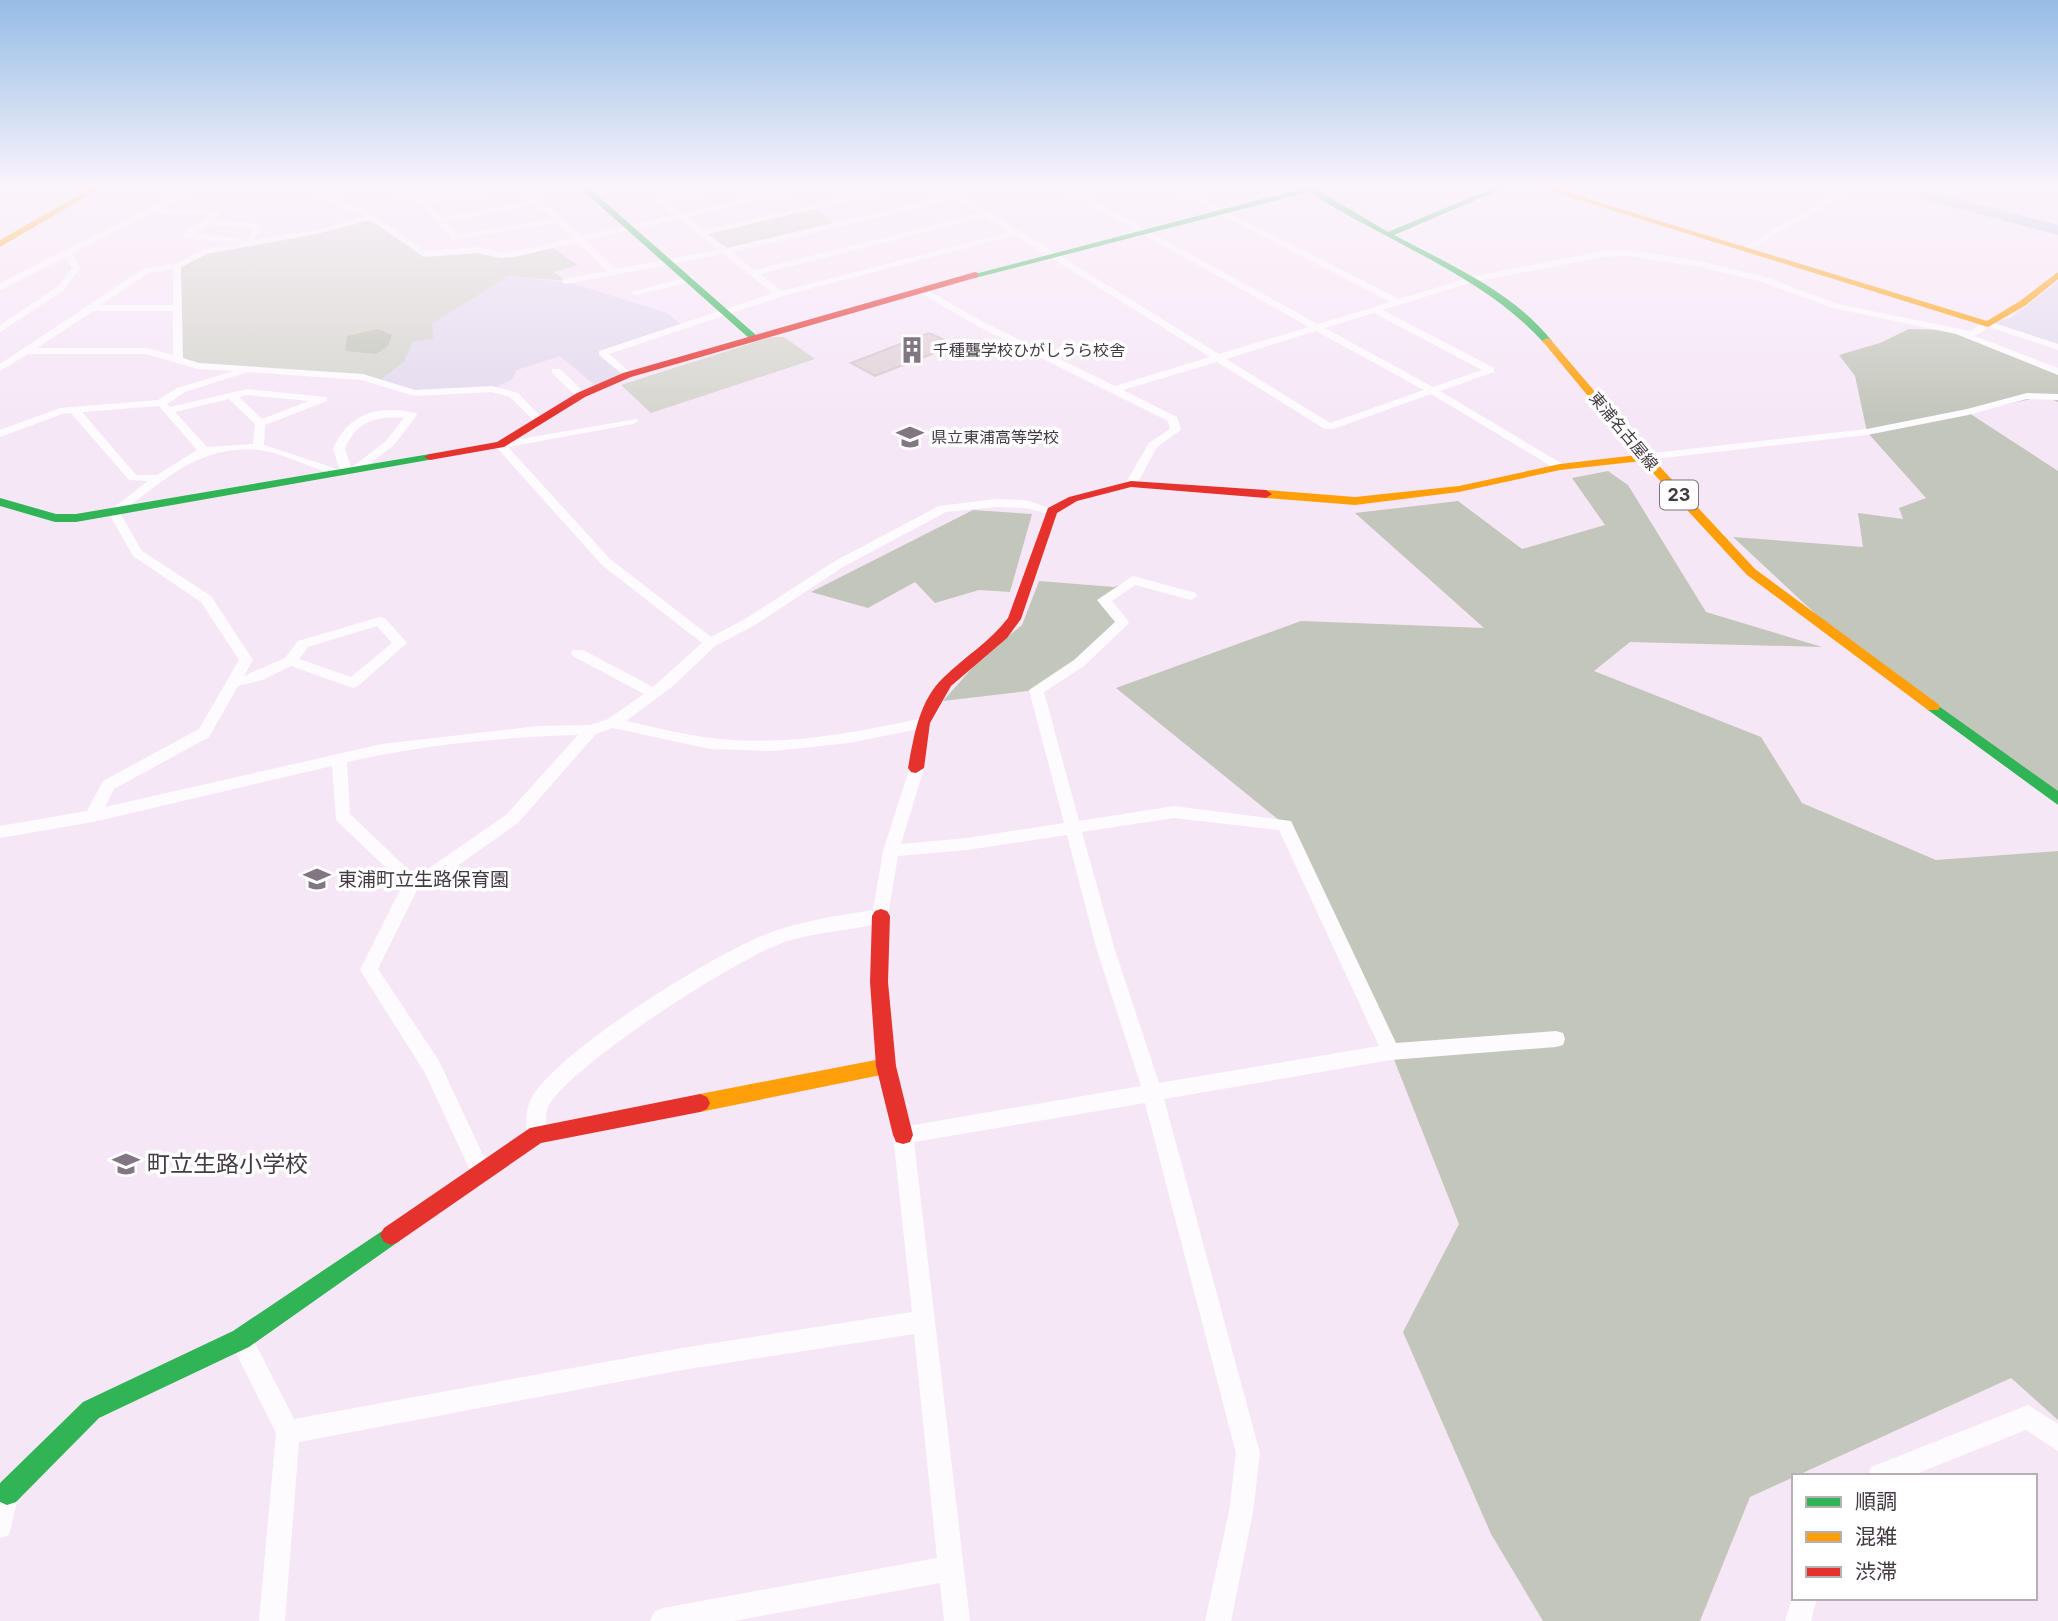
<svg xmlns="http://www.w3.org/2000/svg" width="2058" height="1621" font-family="Inter,'Noto Sans JP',sans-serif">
  <rect width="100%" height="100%" fill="#f6e7f6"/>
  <!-- industrial -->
  <path fill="#e4dbee" d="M508 276 571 283 667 313 682 325 603 353 627 375 598 388 560 356 517 370 512 379 492 389 414 393 379 381 403 363 413 341 431 324Z
    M2058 281V345L1988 324 2011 318Z"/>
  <!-- green -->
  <path fill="#d6d6cf" d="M814 207 837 225 725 251 702 233Z
    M371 217 424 254 478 250 500 255 550 246 578 265 554 272 566 281 508 276 432 324 433 339 413 341 404 362 379 381 178 362 177 266 205 252 317 232Z
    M771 337H784L815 359 651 413 621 385Z"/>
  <!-- forest -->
  <path fill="#c3c6bb" d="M378 329 392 335 388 346 376 354 345 351 347 336Z
    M1909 329 1949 330 2058 373V402L2044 396 1969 413 2058 471V794L1850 646 1733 537 1863 547 1858 513 1903 519 1899 508 1926 498 1867 432 1855 376 1839 355 1880 343Z
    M1608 471 1628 485 1706 612 1822 647 1630 642 1594 671 1761 737 1802 803 1936 860 2058 851V1420L2011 1378 1750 1497 1700 1621H1543L1491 1534 1403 1332 1459 1224 1391 1052 1285 825 1116 688 1301 621 1484 628 1355 513 1458 501 1522 549 1605 525 1572 478Z
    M973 510 1032 514 1010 592 979 590 935 603 915 582 868 608 811 592Z
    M1133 580 1104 600 1122 622 1078 663 1036 690 943 701 981 658 1022 625 1039 581 1114 587Z"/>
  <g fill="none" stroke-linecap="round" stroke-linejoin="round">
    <!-- river -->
    <path fill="#bbc8e0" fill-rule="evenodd" d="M1889 188H1915L2058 225V235L1892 191Z"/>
  </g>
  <!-- building -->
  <path fill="#e1d3d8" stroke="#d6c8cd" stroke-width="2" d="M929 333 955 345 875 376 851 363Z"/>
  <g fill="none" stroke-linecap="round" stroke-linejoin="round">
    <!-- street -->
    <path fill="#fefbfe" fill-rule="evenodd" d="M187 188H197L159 209 217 211 221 213 215 220 261 224 255 240 316 230 364 216 319 197 317 188H325L326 194 364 209 426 251 478 247 500 252 515 251 573 238 556 223 452 240 422 205 390 190 404 188 401 190 426 200 489 188H505L430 204 441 218 532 200 520 188H529L581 236 674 215 658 203V199L711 188H726L667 202 682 213 793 188H807L687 217 704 230 888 188H902L708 234 727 248 951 195 941 188H950L1219 354 1309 327 1060 188H1070L1318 324 1390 302 1171 188H1181L1399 299 1471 277 1603 251 1628 250 1700 261 1765 277 1838 304 1970 331 1985 322H1991L2058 344V350L1989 327 1975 336 2058 368V375L1956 334 1833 308 1759 281 1700 267 1628 256 1603 257 1473 282 1383 310 1494 368V372L1440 391 1564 465V469H1556L1431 394 1333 429H1325L1217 362 1123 390 1177 417 1181 430 1157 447 1137 484 1131 487 1125 484 1149 443 1170 429 1168 421 979 327 914 289 922 287 985 323 1115 386 1210 357 1015 235 783 296 609 354 631 373V377L627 378 599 355V351L773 293 723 254 566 284 563 283V279L607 271 577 242 515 257 500 258 478 253 424 257 370 220 317 234 207 254 181 267 183 358 199 363 363 374 415 390 492 386 518 393 544 420 535 422 510 397 492 392 414 396 362 380 248 372 185 392 167 404 170 407 247 389 327 397V401L265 425 264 445 340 470 333 449C349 412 379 405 416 413L417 415 394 445 361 470 351 468 386 441 404 418C376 416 356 421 345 449L352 470 350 472H342L336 475C313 469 281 452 258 450 198 445 165 480 120 513L142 551 211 596 253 660 244 676 285 658 298 641 380 617 385 618 407 643 358 686 353 688 291 666 262 680 238 686 209 737 114 789 105 807 382 744 538 726 590 725 608 719 644 694 573 656 571 653 573 650H583L653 687 702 643 602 565 496 447V443L637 419 638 421 633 424 508 447 610 559 711 637 745 619 835 561 939 506 996 499 1026 500 1058 511 1052 515 1026 508 996 507 946 512 843 567 755 625 715 646 673 686 626 721C657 728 689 736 721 739 789 746 857 732 923 718L930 723 928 727 849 743 774 751 710 749 613 728 596 734 518 823 430 885 418 888 378 969 439 1061 491 1172 488 1179 481 1182 474 1179 425 1073 360 970 403 884 336 820 332 766 93 822 0 838V826L87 811 103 781 199 729 239 660 201 602 133 556 108 512 148 481 129 480 71 413 62 414 0 437V430L60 408 158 400 177 388 234 371 198 369 146 354H28L0 371V364L143 269 175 264 202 250 247 242 253 228 210 225 195 234 241 238V242L238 243 186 239 182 236 183 234 210 215 151 213 72 253 80 268 63 291 0 332V325L57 287 72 268 66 257 3 289 0 290V283ZM957 199 980 213 754 270 732 252ZM536 204 552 219 457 235 445 222ZM985 217 1009 232 782 291 760 274ZM679 219 718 250 616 269 585 240ZM173 269V305H101L149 273ZM93 311H173V355L147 348H37ZM1374 313 1482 370 1433 387 1325 328ZM1316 331 1424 390 1330 423 1226 359ZM247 395 309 401 262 419 239 397ZM229 399 255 424 253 444 207 447 175 412ZM159 406 197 450 157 475H136L82 412ZM377 626 392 643 351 677 299 659 308 647ZM578 735 506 815 419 875 415 876 350 814 347 762C420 745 503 737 578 735Z
      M1259 188H1270L1285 196 1278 198Z
      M1847 188H1857L1747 251 1740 249Z
      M691 276 694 277V281L636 295 631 292Z
      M552 369H560L585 393V397H577L552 373Z
      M2027 393 2058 394V400L2027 399 1968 415 1867 435 1645 460 1639 457 1645 454 1867 429 1967 409Z
      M1133 576 1196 593 1197 596 1191 600 1135 585 1112 601 1129 622 1127 625 1084 666 1044 692 1079 821 1174 806 1291 821 1396 1043 1556 1031 1563 1033 1565 1039 1563 1045 1556 1047 1391 1060 1164 1099 1260 1453 1253 1512 1231 1621H1205L1229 1512 1236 1453 1145 1103 914 1142 970 1621H944L940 1583 734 1621H650L654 1612 663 1608 937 1558 914 1334 682 1370 299 1442 285 1621H259L276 1433 233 1347 230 1339 233 1331 241 1328 249 1331 294 1419 682 1348 912 1312 893 1135 896 1128 1141 1086 1096 947 1067 835 967 850 898 856 887 921C855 931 820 931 788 941 739 956 574 1063 549 1105 543 1116 549 1130 544 1142L537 1144 530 1142C524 1128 525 1108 533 1095 565 1047 709 957 764 935 799 921 836 916 873 910L883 851 911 764 916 763 924 768 901 844 967 838 1064 823 1029 690 1074 660 1115 622 1097 600ZM1174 818 1279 830 1379 1046 1159 1083 1114 947 1082 832Z
      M2028 1405 2058 1424V1451L2026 1430 1911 1476H1868L1871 1467Z
      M7 1481 16 1484 19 1493 9 1535 0 1538V1482Z
      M1794 1592V1598H1817L1811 1621H1785Z"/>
    <!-- fast -->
    <path fill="#30b455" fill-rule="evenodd" d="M580 188H589L756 335V339H750Z
      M1305 188H1314L1388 232 1493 188H1504L1394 235C1450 265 1512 291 1552 341L1544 343C1482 274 1386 242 1309 192L975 278 971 275Z
      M430 454 436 457 434 459 76 522H55L0 506V498L56 514H76Z
      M1933 702 2058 791V805L1928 710 1926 707Z
      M391 1225 398 1228 402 1235 398 1242 249 1347 99 1418 16 1502 7 1505 0 1502V1483L83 1402 233 1331Z"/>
    <!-- slow -->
    <path fill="#ff9f0a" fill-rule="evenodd" d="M91 188H101L0 247V240Z
      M1540 188H1552L1987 321 2020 301 2058 272V279L2026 305 1988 327Z
      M1547 338 1550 339 1649 455 1755 569 1938 704 1940 707 1938 710H1928L1747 575 1642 461 1560 470 1459 492 1355 505 1266 498 1260 494 1266 490 1355 497 1459 486 1560 464 1637 455 1544 343 1542 341Z
      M886 1058 893 1060 896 1066 893 1072 886 1074 700 1112 693 1109 690 1103 693 1097 700 1094Z"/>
    <!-- jam -->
    <path fill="#e5322d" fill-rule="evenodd" d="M975 272 978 273V277L631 377 585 397 504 447 430 460 424 457 430 454 497 442 577 393 623 373Z
      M1131 481 1266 490 1272 494 1266 498 1131 487 1077 501 1057 513 1021 619 1007 638 951 686 930 723 924 768 916 773 911 772 908 768C914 736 919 701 943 678 964 657 990 642 1008 618L1048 508 1069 497Z
      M881 909 887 911 890 916 888 982 896 1066 913 1135 910 1142 903 1144 896 1142 893 1135 876 1066 870 982 872 916 875 911Z
      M700 1094 707 1097 710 1103 707 1109 700 1112 541 1143 398 1242 391 1245 384 1242 380 1235 384 1228 530 1128Z"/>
  </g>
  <!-- sky -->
  <linearGradient id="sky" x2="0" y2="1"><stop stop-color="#96bce5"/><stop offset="0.45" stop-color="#fbf4fb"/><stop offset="1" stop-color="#fbf4fb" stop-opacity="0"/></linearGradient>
  <rect width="2058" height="415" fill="url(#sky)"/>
  <!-- icons -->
  <defs>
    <symbol id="building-bare" viewBox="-9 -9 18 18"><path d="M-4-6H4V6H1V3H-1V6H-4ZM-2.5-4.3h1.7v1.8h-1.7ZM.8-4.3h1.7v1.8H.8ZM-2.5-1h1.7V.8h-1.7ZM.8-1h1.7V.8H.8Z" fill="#827682" stroke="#fff" stroke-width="2.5" paint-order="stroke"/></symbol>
    <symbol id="school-bare" viewBox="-9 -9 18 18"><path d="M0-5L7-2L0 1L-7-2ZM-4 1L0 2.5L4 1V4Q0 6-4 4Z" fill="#827682" stroke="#fff" stroke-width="2.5" paint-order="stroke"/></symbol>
  </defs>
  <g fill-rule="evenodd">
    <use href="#building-bare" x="893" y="331" width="38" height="38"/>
    <use href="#school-bare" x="891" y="418" width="38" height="38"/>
    <use href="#school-bare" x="298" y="860" width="38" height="38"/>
    <use href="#school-bare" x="107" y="1145" width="38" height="38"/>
  </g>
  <g text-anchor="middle" stroke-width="7" stroke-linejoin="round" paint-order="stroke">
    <!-- far-poi labels -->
    <g font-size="16" fill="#433943" stroke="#fff" text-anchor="start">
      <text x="933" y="356">千種聾学校ひがしうら校舎</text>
      <text x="931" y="443">県立東浦高等学校</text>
    </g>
    <!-- far-street labels -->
    <g font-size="16" fill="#433943" stroke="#fff">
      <text transform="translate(1624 431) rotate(50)" y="6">東浦名古屋線</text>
    </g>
    <!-- shield labels -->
    <rect fill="#fff" stroke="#7b747b" stroke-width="2" x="1660" y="480.5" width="38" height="29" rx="5"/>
    <g font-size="18" font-weight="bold" fill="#433943">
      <text x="1679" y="501">23</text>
    </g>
    <!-- poi labels -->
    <g font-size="19" fill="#433943" stroke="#fff" text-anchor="start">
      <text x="338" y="886">東浦町立生路保育園</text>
    </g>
    <!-- near-poi labels -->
    <g font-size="23" fill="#433943" stroke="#fff" text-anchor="start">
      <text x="147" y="1172">町立生路小学校</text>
    </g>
  </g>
  <!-- legend -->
  <rect x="1792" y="1474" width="245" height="126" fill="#ffffff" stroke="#b4b0b4" stroke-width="2"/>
  <rect x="1806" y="1497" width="35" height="10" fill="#30b455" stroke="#b4b0b4" stroke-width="2"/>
  <text x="1855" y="1509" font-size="21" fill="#433943">順調</text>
  <rect x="1806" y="1532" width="35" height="10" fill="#ff9f0a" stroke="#b4b0b4" stroke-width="2"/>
  <text x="1855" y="1544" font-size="21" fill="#433943">混雑</text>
  <rect x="1806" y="1567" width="35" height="10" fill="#e5322d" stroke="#b4b0b4" stroke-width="2"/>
  <text x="1855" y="1579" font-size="21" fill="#433943">渋滞</text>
</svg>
